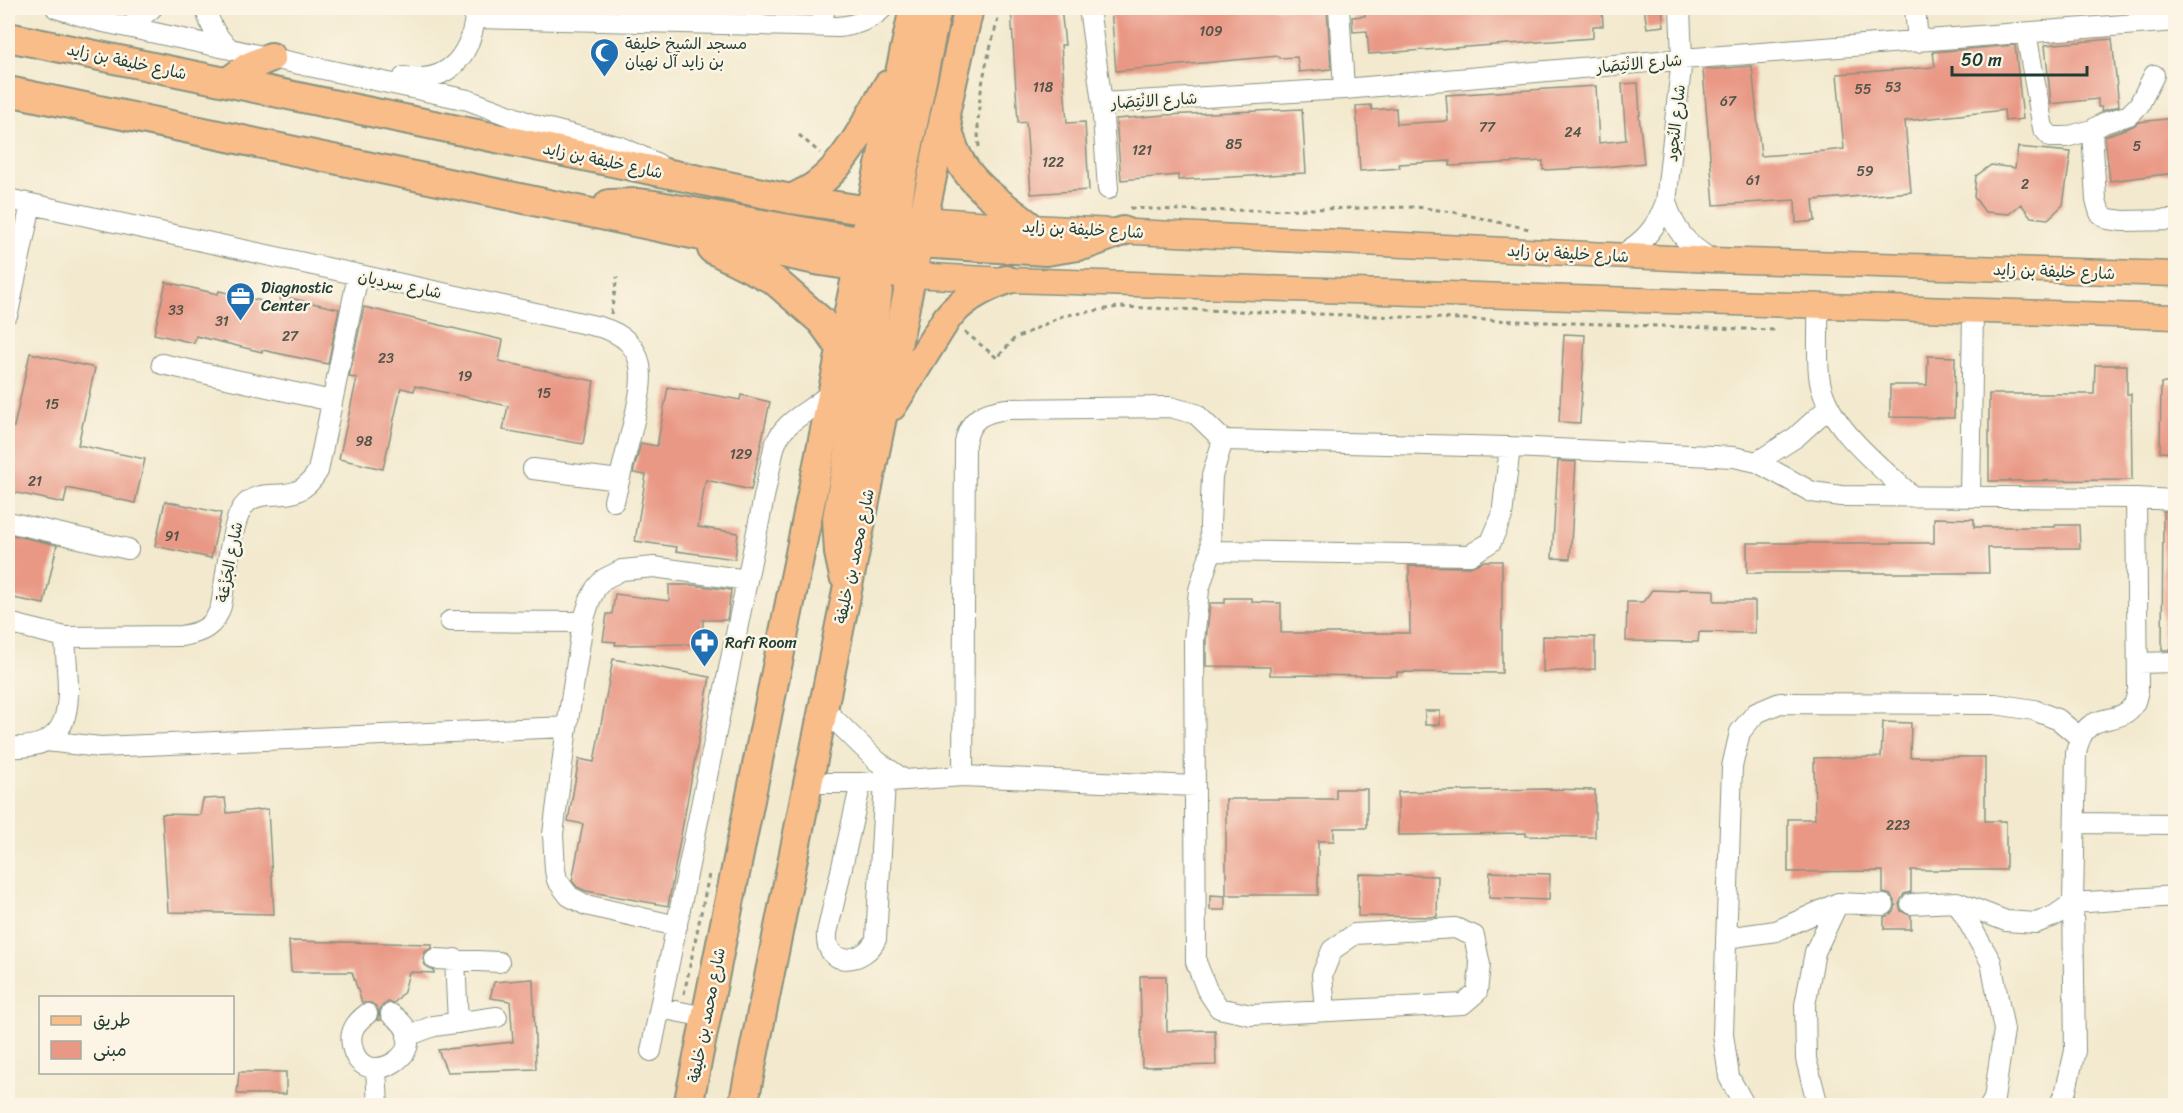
<svg xmlns="http://www.w3.org/2000/svg" width="2183" height="1113" font-family="Sriracha,'Playpen Sans Arabic',sans-serif">
  <rect width="100%" height="100%" fill="#fcf5e5"/>
  <filter id="ink" filterUnits="userSpaceOnUse"><feTurbulence type="fractalNoise" baseFrequency=".0167" numOctaves="2"/><feDisplacementMap in="SourceGraphic" scale="12" xChannelSelector="R" yChannelSelector="G"/><feConvolveMatrix kernelMatrix="1 2 1 2 8 2 1 2 1" color-interpolation-filters="sRGB"/></filter>
  <filter id="wash" filterUnits="userSpaceOnUse"><feTurbulence type="fractalNoise" baseFrequency=".008" numOctaves="4" result="noise"/><feDisplacementMap in="SourceGraphic" scale="24" xChannelSelector="R" yChannelSelector="G"/><feGaussianBlur stdDeviation="1.35" result="paint"/><feColorMatrix in="noise" values="0 0 0 0 0 0 0 0 0 0 0 0 0 0 0 0 0 1.4 0 .05"/><feComposite in="paint" operator="in"/></filter>
  <g filter="url(#wash)">
    <rect width="100%" height="100%" fill="#f2e9ce"/>
    <g id="blocks">
      <!-- building -->
      <path fill="#e99885" d="M1011 8H1061L1065 45H1061L1067 123 1085 122 1089 190 1031 194 1026 122 1018 123Z
        M1111 8H1327L1331 69 1299 72 1297 57 1279 58 1278 56 1116 71Z
        M1365 8H1602L1603 26H1593V38L1369 54 1367 31 1353 32 1352 17 1365 16Z
        M1644 8H1662L1664 26 1647 28Z
        M2112 39 2119 106 2102 111 2101 107H2098V99L2051 104 2045 45Z
        M2015 45 2023 119 2005 121 2004 110 1905 121 1911 192 1813 200 1815 221 1796 223 1795 200 1714 205 1703 70 1752 66 1761 156 1825 151 1844 149 1837 74 1935 67 1933 52Z
        M1638 83 1640 115H1639L1644 163 1605 167 1543 170V161L1450 166V161L1399 164 1400 168 1360 171 1356 106 1371 105 1372 110 1396 108 1397 124 1448 121 1446 95 1596 86 1599 143 1626 140 1622 84Z
        M1302 109 1306 173 1178 180V175L1121 180 1116 119 1165 115Z
        M2174 118 2175 173 2110 181 2105 136 2133 126 2139 122Z
        M2018 147 2071 152 2063 205 2048 219 2031 217 2021 204 2009 214 1985 212 1974 197 1976 176 1991 165 2015 168Z
        M166 282 218 294 219 291 279 305 281 296 339 309 328 364 262 350V352L196 336 194 343 154 334Z
        M364 307 503 340 499 361 594 381 583 444 503 430 508 406 415 386 414 391 401 388 383 469 339 459 357 378 349 377Z
        M1564 334 1585 335 1580 423 1559 422Z
        M30 353 95 368 78 445 145 459 135 503 67 488 64 503 8 491V447L12 427H14Z
        M1928 356 1955 357 1954 418 1890 417V385H1927Z
        M2095 365H2127V394H2131L2132 480 1989 481V394H2094Z
        M2161 383H2175V453L2160 452Z
        M668 387 740 400 741 395 770 402 751 490 706 480 705 483 698 527 738 533 735 559 676 551 677 547 635 541 646 475 633 473 641 443 657 446Z
        M1558 461 1576 462 1570 559 1552 558Z
        M165 501 221 513 211 558 155 546Z
        M2163 511 2175 512V650H2162Z
        M1934 518 1974 519V527H2055V525H2079L2080 548H1988L1989 573H1747V543H1934Z
        M8 534 57 545 44 604 8 597Z
        M1484 561H1502V673L1397 672V676L1270 675V667L1206 666V641L1210 603H1225V598H1252V602L1281 603V633H1410L1409 566 1470 567Z
        M669 585H693L731 590 727 620H703V644L615 645 616 642 603 641 607 614H612L615 594 669 601Z
        M1679 589 1714 590V601H1755V633L1699 632 1698 642 1626 641 1627 602H1643L1652 590 1679 591Z
        M1543 636 1595 637V669L1543 672Z
        M613 659 710 677 668 906 586 891 577 887 572 881 583 824 568 821 579 759 594 762Z
        M1425 711H1440V725H1425Z
        M1883 722 1911 723 1910 757H1985V821H2006V870H1911V892L1904 894 1899 904 1901 911 1911 916V929H1884V917L1894 912 1896 905 1891 895 1883 893V871L1788 872V819H1815L1814 758 1881 757Z
        M1336 789H1367V828H1334V841H1318V895H1226V799H1336Z
        M1544 789 1595 790V837L1526 836V833L1398 835V792Z
        M225 798 227 813 268 809 274 914 168 912 162 814 200 815 203 799Z
        M1490 872 1550 874 1549 900 1489 898Z
        M1359 874 1438 876 1437 917 1358 916Z
        M1210 895 1225 896V910H1210Z
        M289 941 432 944V948L425 952 423 959 425 965 434 971V973L409 972 404 992 394 1003 388 1002 382 1006 379 1012 381 1020H377L379 1013 377 1007 371 1003H362L352 972H291Z
        M1140 976H1166L1167 1031 1215 1030 1216 1065 1142 1067Z
        M533 979 536 1069 447 1072 438 1050 513 1042 510 1001 490 998 494 982Z
        M239 1072H286V1094H237Z"/>
    </g>
  </g>
  <g filter="url(#ink)">
    <use href="#blocks" fill-opacity="0" stroke="#889381" stroke-width="1.5"/>
    <g fill="none" stroke-linecap="round" stroke-linejoin="round">
      <defs>
        <path id="minor" d="M56 8 99 21 468 100 537 126 621 147 658 164
          M206 8C209 24 216 37 229 48
          M1089 8 1102 103 1108 189
          M1339 8 1344 89
          M1915 8 1918 42
          M476 18 839 27C855 25 871 20 883 8
          M821 26 825 8
          M129 27 152 8
          M2026 33 2043 128 2051 137H2066L2092 130 2104 123 2129 115 2139 105 2154 75
          M404 77C452 85 473 51 476 8
          M1102 103 1344 89 1682 59 2176 21
          M2092 130 2096 200 2100 213 2108 219 2123 221 2176 220
          M8 199 600 327C655 343 642 386 632 429 626 453 620 477 614 501
          M1666 202C1675 231 1686 244 1712 260
          M1621 255C1644 242 1657 227 1666 202L1682 59 1680 8
          M1818 307C1819 331 1816 360 1820 382 1829 428 1880 466 1913 497
          M8 313 31 204
          M162 364 332 401
          M1223 440 1212 476 1210 525 1211 551 1199 590 1194 640 1196 962 1207 990 1219 1008 1251 1015 1463 1004 1477 992 1480 965 1474 936 1455 928 1355 934 1332 950 1322 975 1325 1011
          M1757 462 1796 437 1828 408
          M533 469 619 480
          M1970 497 1973 311
          M8 522 128 549
          M1211 551 1470 555 1491 542 1502 516 1510 447
          M450 621 583 622
          M8 623 65 637 181 636C201 633 215 627 221 606 225 585 231 522 243 507 264 481 294 512 318 471L358 275
          M2138 663 2176 662
          M823 708 877 761 904 780
          M46 741 100 747 567 727
          M8 747C84 751 67 690 65 637
          M963 776 965 443C970 418 983 412 1007 409L1170 407 1196 414 1223 440 1510 447 1734 457 1757 462 1812 492 1841 496 2136 498 2176 500
          M808 783H861L963 776 1195 786
          M861 783 827 933C824 970 866 963 876 939L885 781
          M2075 823 2176 824
          M1957 902 1991 962 2004 1030 1994 1099 1990 1106
          M1911 904 1957 902 2006 921 2036 923 2054 916 2073 903 2176 896
          M677 926 586 905 569 896 557 880 555 870 553 834 567 727 583 622 590 600 596 588 604 579 622 570 654 567 747 580
          M1726 938 1776 931 1838 903 1884 905
          M435 959 499 962
          M455 959 458 1023
          M660 1008 706 1017
          M367 1014C356 1022 349 1031 352 1045 360 1097 444 1049 391 1014
          M407 1036 434 1026 497 1017
          M651 1051 774 448C783 418 813 412 832 391
          M376 1068 378 1106
          M1745 1106 1729 1077 1723 1034 1732 767 1740 732 1756 713 1780 703 1995 704 2034 710 2059 720 2079 737
          M1818 1106 1806 1059 1805 1005 1815 952 1838 903
          M2059 1106 2066 1090 2075 1051 2073 903 2076 753C2085 705 2118 730 2134 704 2136 700 2137 694 2138 690L2136 498"/>
        <path id="major" d="M923 219 1031 227 1712 260 2176 274
          M912 275 1006 280 2176 317"/>
        <path id="highway" d="M8 37 791 199 923 219
          M228 82 248 67 271 57
          M8 91 821 261 912 275
          M946 119C954 176 989 194 1031 227
          M791 199C800 194 811 190 819 183 848 161 870 116 888 85
          M609 204 636 203 654 205 863 242 898 232 923 219
          M898 232 896 214 902 177 937 8
          M901 247 918 243 1046 251 1085 245 1123 231
          M712 249 774 280 821 321 841 348
          M892 406 947 318C963 299 982 288 1006 280
          M844 576 839 553 837 518 876 307 880 270 879 251
          M688 1106 858 267 914 8
          M743 1106 880 427 945 114 969 8"/>
      </defs>
      <!-- minor casing -->
      <use href="#minor" stroke="#889381" stroke-width="22"/>
      <!-- major casing -->
      <use href="#major" stroke="#889381" stroke-width="27"/>
      <!-- highway casing -->
      <use href="#highway" stroke="#889381" stroke-width="32"/>
      <!-- path -->
      <path stroke="#889381" stroke-width="3" stroke-dasharray="4.5 4.5" stroke-linecap="butt" d="M799 135 820 153
        M979 147C974 99 989 53 1001 8
        M1130 208 1202 211 1416 207 1453 212 1529 229
        M611 314 617 277
        M965 332 997 358 1014 339 1062 316 1119 307 1773 330V326
        M684 994 709 875"/>
      <!-- minor -->
      <use href="#minor" stroke="#fff" stroke-width="20"/>
      <!-- major -->
      <use href="#major" stroke="#f9bd89" stroke-width="24"/>
      <!-- highway -->
      <use href="#highway" stroke="#f9bd89" stroke-width="28"/>
    </g>
  </g>
  <!-- icons -->
  <defs>
    <symbol id="mosque-pin" viewBox="-11 -11 22 30"><path d="M0 17L-7.5 6A9.5 9.5 0 1 1 7.5 6Z" fill="#1f6fb2" stroke="#fcf5e5"/><path d="M3.5-4.9A6 6 0 1 0 3.5 4.9A5 5 0 1 1 3.5-4.9Z" fill="#fff"/></symbol>
    <symbol id="office-pin" viewBox="-11 -11 22 30"><path d="M0 17L-7.5 6A9.5 9.5 0 1 1 7.5 6Z" fill="#1f6fb2" stroke="#fcf5e5"/><path d="M-6-3h4V-5.5h4V-3h4V5H-6ZM-1-4.5V-3h2v-1.5ZM-6 0V1H6V0Z" fill="#fff"/></symbol>
    <symbol id="pharmacy-pin" viewBox="-11 -11 22 30"><path d="M0 17L-7.5 6A9.5 9.5 0 1 1 7.5 6Z" fill="#1f6fb2" stroke="#fcf5e5"/><path d="M-2-6h4v4h4v4h-4v4h-4v-4h-4v-4h4Z" fill="#fff"/></symbol>
  </defs>
  <g fill-rule="evenodd">
    <use href="#mosque-pin" x="588" y="36" width="33" height="45"/>
    <use href="#office-pin" x="224" y="280" width="33" height="45"/>
    <use href="#pharmacy-pin" x="688" y="626" width="33" height="45"/>
  </g>
  <g text-anchor="middle" stroke-width="5" stroke-linejoin="round" paint-order="stroke">
    <!-- number labels -->
    <g font-size="14" fill="#525448">
      <text x="1211" y="36">109</text>
      <text x="1043" y="92">118</text>
      <text x="1893" y="92">53</text>
      <text x="1863" y="94">55</text>
      <text x="1728" y="106">67</text>
      <text x="1487" y="132">77</text>
      <text x="1573" y="137">24</text>
      <text x="1234" y="149">85</text>
      <text x="2137" y="151">5</text>
      <text x="1142" y="155">121</text>
      <text x="1053" y="167">122</text>
      <text x="1865" y="176">59</text>
      <text x="1753" y="185">61</text>
      <text x="2025" y="189">2</text>
      <text x="176" y="315">33</text>
      <text x="222" y="326">31</text>
      <text x="290" y="341">27</text>
      <text x="386" y="363">23</text>
      <text x="465" y="381">19</text>
      <text x="544" y="398">15</text>
      <text x="52" y="409">15</text>
      <text x="364" y="446">98</text>
      <text x="741" y="459">129</text>
      <text x="35" y="486">21</text>
      <text x="172" y="541">91</text>
      <text x="1898" y="830">223</text>
    </g>
    <!-- poi labels -->
    <g font-size="16" fill="#1f3d34" stroke="#fcf5e5" text-anchor="start">
      <text x="625" y="49">مسجد الشيخ خليفة<tspan x="625" dy="18">بن زايد آل نهيان</tspan></text>
      <text x="261" y="293">Diagnostic<tspan x="261" dy="18">Center</tspan></text>
      <text x="725" y="648">Rafi Room</text>
    </g>
    <!-- street labels -->
    <g font-size="16" fill="#1f3d34" stroke="#fcf5e5">
      <text transform="translate(127 61) rotate(12)" y="6">شارع خليفة بن زايد</text>
      <text transform="translate(1639 63) rotate(-5)" y="6">شارع الانْتِصَار</text>
      <text transform="translate(1154 100) rotate(-3)" y="6">شارع الانْتِصَار</text>
      <text transform="translate(1675 123) rotate(-84)" y="6">شارع النُجود</text>
      <text transform="translate(603 160) rotate(12)" y="6">شارع خليفة بن زايد</text>
      <text transform="translate(1083 229) rotate(3)" y="6">شارع خليفة بن زايد</text>
      <text transform="translate(1568 253) rotate(3)" y="6">شارع خليفة بن زايد</text>
      <text transform="translate(2054 271) rotate(2)" y="6">شارع خليفة بن زايد</text>
      <text transform="translate(400 284) rotate(12)" y="6">شارع سرديان</text>
      <text transform="translate(854 556) rotate(-78)" y="6">شارع محمد بن خليفة</text>
      <text transform="translate(229 562) rotate(-79)" y="6">شارع الجَزْعَة</text>
      <text transform="translate(706 1015) rotate(-79)" y="6">شارع محمد بن خليفة</text>
    </g>
  </g>
  <!-- margin -->
  <rect width="2183" height="1113" fill="none" stroke="#fcf5e5" stroke-width="30"/>
  <!-- legend -->
  <rect x="39" y="996" width="195" height="78" fill="#fcf5e5" stroke="#a4ab9e" stroke-width="1.5"/>
  <rect x="51" y="1016" width="30" height="9" fill="#f9bd89" stroke="#a4ab9e" stroke-width="1.5"/>
  <text x="93" y="1026" font-size="18" fill="#1f3d34">طريق</text>
  <rect x="51" y="1041" width="30" height="18" fill="#e99885" stroke="#a4ab9e" stroke-width="1.5"/>
  <text x="93" y="1056" font-size="18" fill="#1f3d34">مبنى</text>
  <!-- scale -->
  <path d="M1952 66v9h135v-9" fill="none" stroke="#1f3d34" stroke-width="3"/>
  <text x="1961" y="66" font-size="18" fill="#1f3d34" stroke="#fcf5e5" stroke-width="4.5" paint-order="stroke">50 m</text>
</svg>
